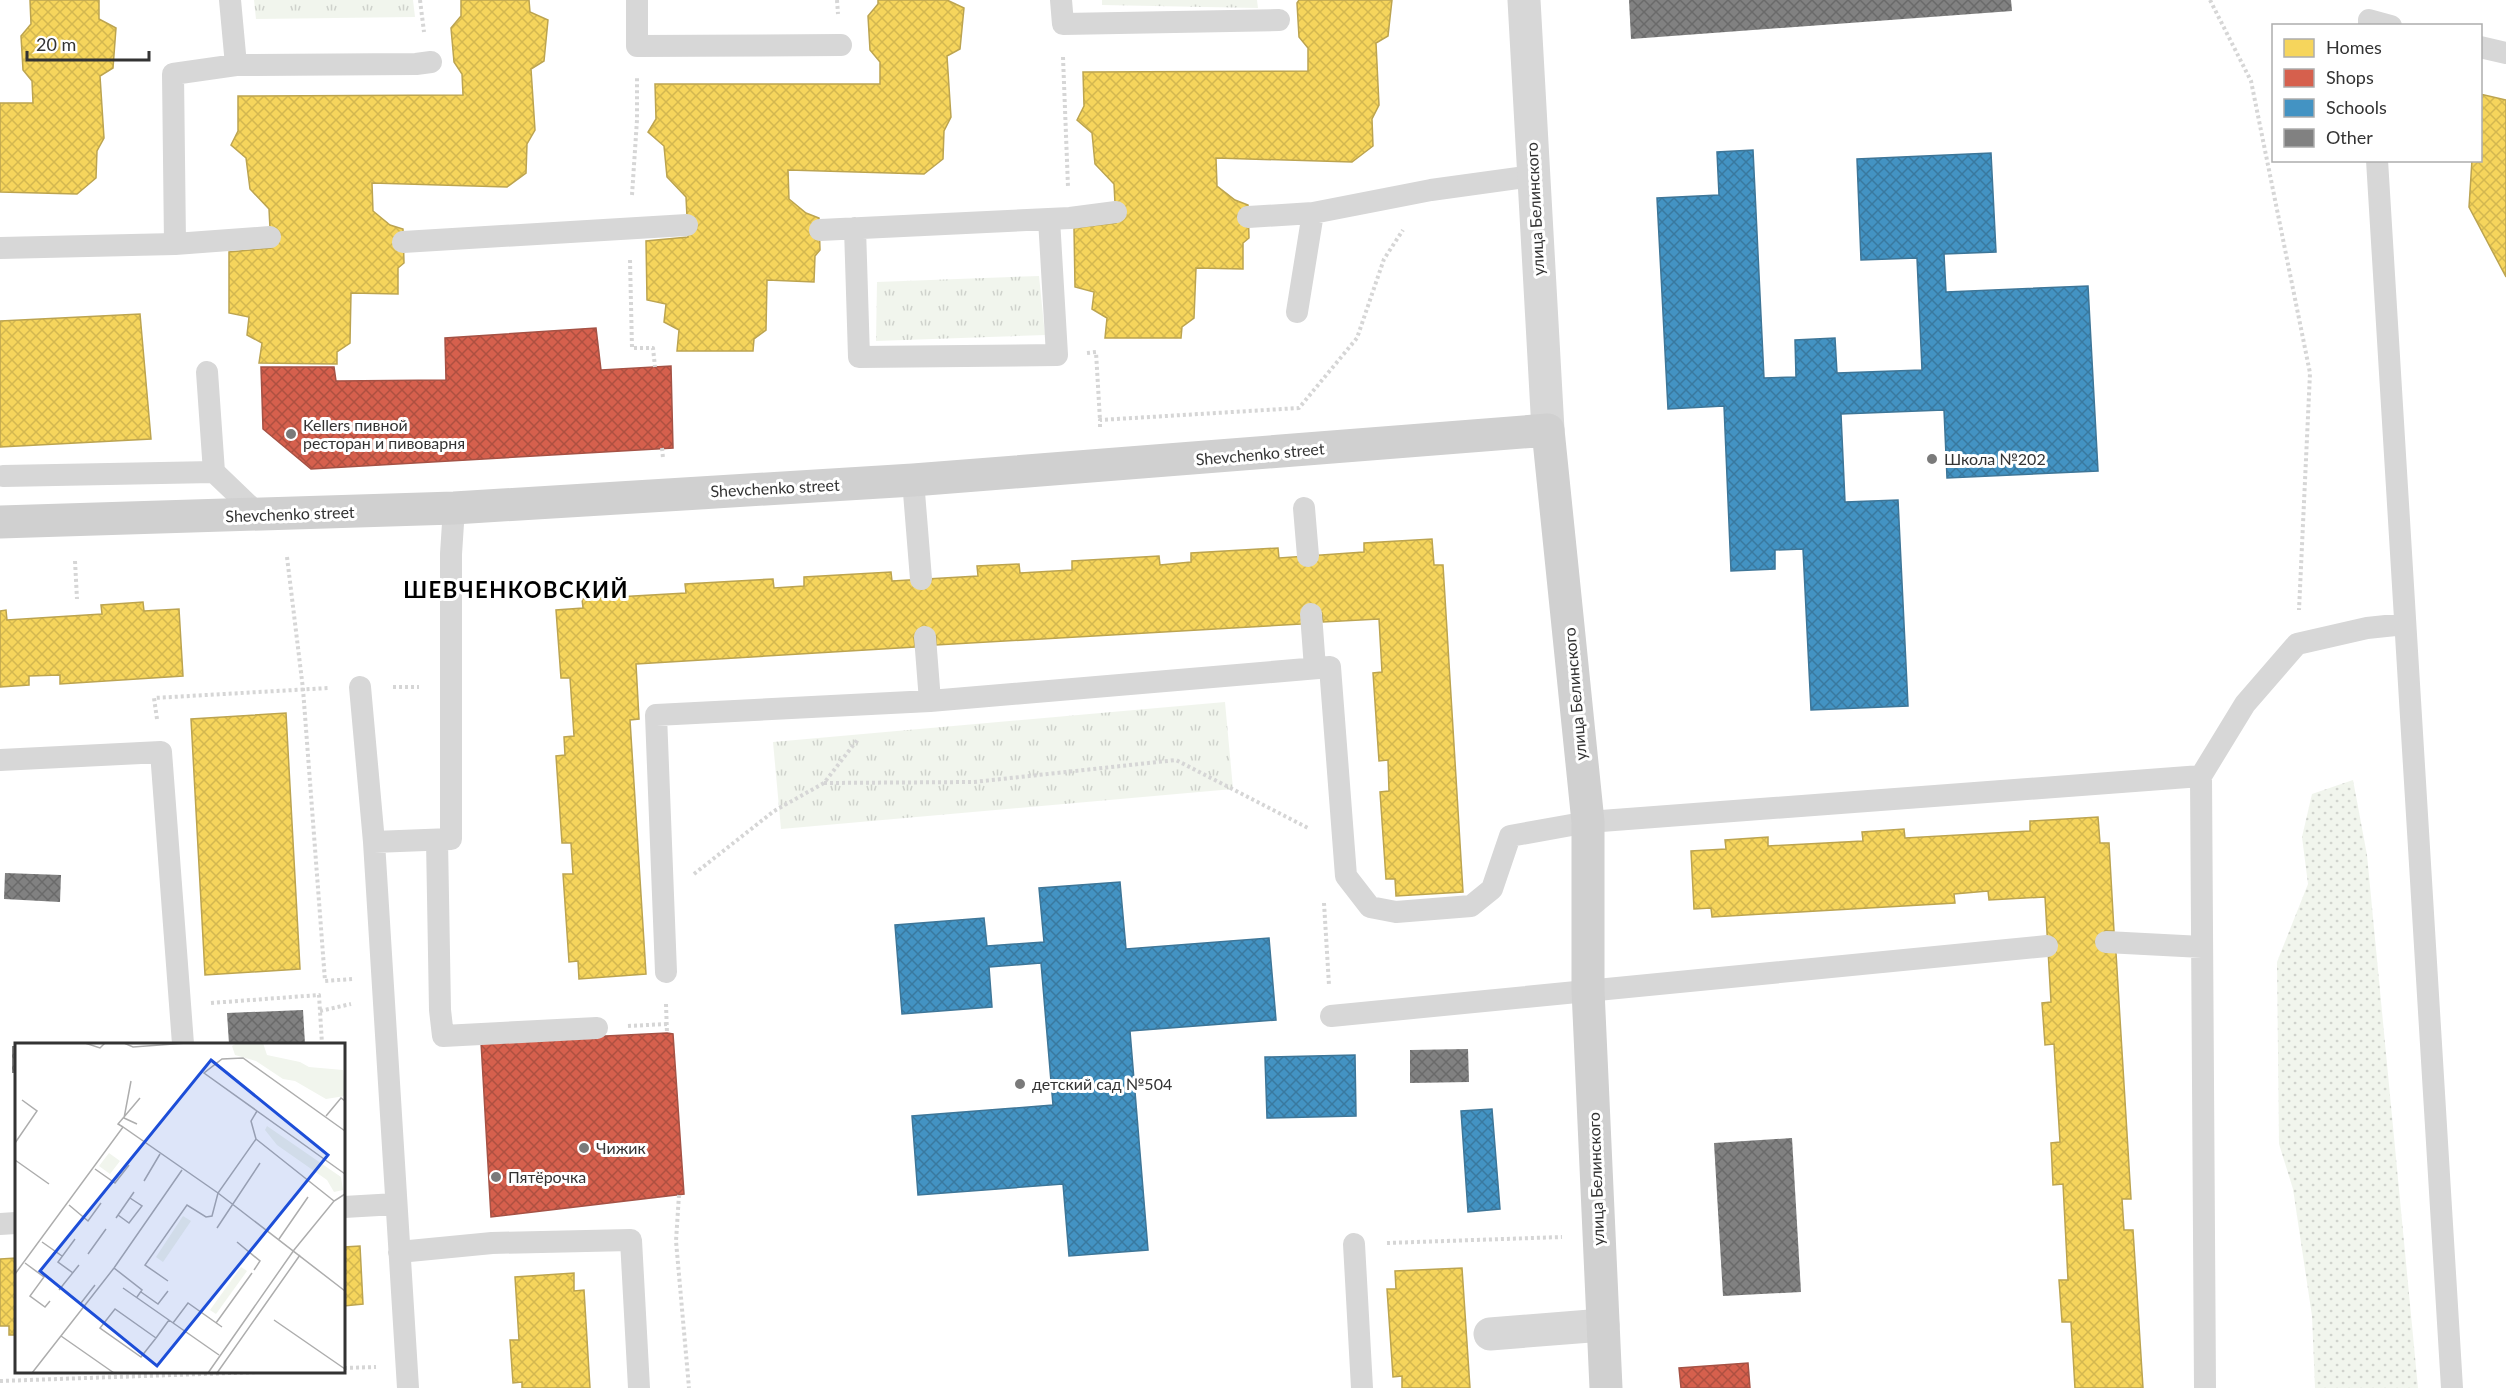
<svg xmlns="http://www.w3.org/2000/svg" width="2506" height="1388" font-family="Lato,sans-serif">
  <defs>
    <pattern id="grass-dots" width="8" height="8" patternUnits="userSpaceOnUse" patternTransform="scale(1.5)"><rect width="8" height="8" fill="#f1f5ed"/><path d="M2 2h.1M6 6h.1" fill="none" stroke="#cfd2cc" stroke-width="1.8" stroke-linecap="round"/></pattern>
    <pattern id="park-tufts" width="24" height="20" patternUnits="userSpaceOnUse" patternTransform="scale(1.5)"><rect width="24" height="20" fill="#f1f5ed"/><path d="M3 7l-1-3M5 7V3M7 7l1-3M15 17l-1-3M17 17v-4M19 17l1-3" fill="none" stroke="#cfd2cc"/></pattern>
    <pattern id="homes-cross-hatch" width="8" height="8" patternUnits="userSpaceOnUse" patternTransform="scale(1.5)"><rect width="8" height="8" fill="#f6d55c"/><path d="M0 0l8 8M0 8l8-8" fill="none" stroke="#d3b750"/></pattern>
    <pattern id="shops-cross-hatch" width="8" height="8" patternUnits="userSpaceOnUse" patternTransform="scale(1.5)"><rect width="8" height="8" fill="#d6604d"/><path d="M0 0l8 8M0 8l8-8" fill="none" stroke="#ae5041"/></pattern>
    <pattern id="schools-cross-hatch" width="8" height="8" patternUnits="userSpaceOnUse" patternTransform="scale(1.5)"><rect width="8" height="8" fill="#4393c3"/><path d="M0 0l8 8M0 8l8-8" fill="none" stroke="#39799f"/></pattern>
    <pattern id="building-cross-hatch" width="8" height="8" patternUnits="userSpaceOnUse" patternTransform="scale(1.5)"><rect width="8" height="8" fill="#818181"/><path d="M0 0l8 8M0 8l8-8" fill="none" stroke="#6a6a6a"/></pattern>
  </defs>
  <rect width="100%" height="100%" fill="#fff"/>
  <!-- grass -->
  <path fill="url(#grass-dots)" d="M2353 780 2367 855 2418 1388H2315L2312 1316 2293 1189 2279 1144 2277 962 2308 884 2302 837 2312 794Z"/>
  <!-- park -->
  <path fill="url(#park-tufts)" d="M254 0H413L415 17 256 19Z
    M1102 0H1257L1258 8 1102 5Z
    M1039 276 1045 335 876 341 877 282Z
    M1225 702 1233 789 781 829 773 742Z"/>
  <!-- homes -->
  <path fill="url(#homes-cross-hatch)" stroke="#bca450" stroke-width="1.5" d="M30 0H99V19L116 28 113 68 100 76 104 138 97 151 96 178 77 194 0 192V103H33L32 81 23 70 21 36 31 24Z
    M461 0H529L530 12 548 20 544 61 531 69 535 130 527 144 526 173 507 187 372 183 373 211 390 225 403 229 404 263 398 268V294L351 293 350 343 337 352V364L259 363 262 343 247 335 249 317 229 313V252L271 248 269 209 250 189 246 158 231 145 238 131V96L463 95 462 74 454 62 451 28 461 16Z
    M878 0H947L964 8 960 49 947 56 951 117 944 131 943 159 924 174 788 170 789 199 806 213 819 218 820 250 815 256 814 282 767 280 766 330 754 339 753 351H677L679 330 664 322 666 304 647 300 646 241 688 237 686 197 667 177 664 146 648 132 656 119 655 84H880V62L870 50 868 16 878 4Z
    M1299 0H1392L1388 36 1376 43 1379 105 1372 119 1373 146 1352 162 1216 158 1217 186 1235 200 1248 205 1249 238 1243 243V269L1196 268 1194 318 1182 327 1181 338H1105L1107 318 1092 309 1094 292 1075 287 1074 228 1116 223 1114 184 1095 164 1092 133 1077 120 1084 106 1083 72 1308 71V48L1299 37 1297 3Z
    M2480 94 2506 100V277L2469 207 2472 160H2480Z
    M140 314 151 439 0 447V321Z
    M1432 539 1434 565H1443L1463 892 1396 896 1395 879H1386L1380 792 1389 791 1388 760 1379 761 1373 673 1382 672 1379 619 1323 622 1322 613 1311 614 1301 624 936 645V636L914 638 915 647 636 664 639 719 630 720 646 974 579 979 578 961 569 962 563 874H573L571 843H562L556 756 565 755 564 737 574 736 570 678H561L556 610 583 608 582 599 686 593 685 584 773 579 774 588 804 586V577L891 572 892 581 978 576 977 566 1019 564 1020 573 1072 570V561L1159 556 1160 565 1191 562V553L1278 548 1279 558 1364 552V543Z
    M143 602 144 611 179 609 183 676 60 684V675L29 676V685L0 687V611L6 610 7 620 102 614 101 605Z
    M286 713 300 969 205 975 191 719Z
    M2098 817 2100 843H2109L2114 931H2105L2106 942 2116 953 2131 1199H2122L2124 1230H2133L2143 1388H2075L2071 1322H2062L2059 1280H2068L2063 1184 2053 1185 2051 1143 2060 1142 2054 1044 2045 1045 2042 1003 2051 1002 2045 897 1989 900 1988 891 1954 894 1955 903 1712 917 1711 908 1694 909 1691 851 1726 849 1725 840 1768 837V846L1863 841 1862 832 1904 829 1905 838 2030 831V821Z
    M360 1246 363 1304 344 1306V1247Z
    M16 1258V1335H9V1326H0V1259Z
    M1462 1268 1470 1388H1402V1376L1393 1377 1387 1289H1396L1395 1271Z
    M574 1273V1291L584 1290 590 1388H522V1382L513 1383 510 1340H519L515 1277Z"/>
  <!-- shops -->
  <path fill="url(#shops-cross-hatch)" stroke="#a55245" stroke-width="1.5" d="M596 328 601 370 671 366 673 448 311 469 263 429 261 367H334L336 381 446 380 445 338Z
    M667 1033 673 1034 684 1194 491 1217 481 1042Z
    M1748 1363 1750 1388H1681L1679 1368Z"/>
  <!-- schools -->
  <path fill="url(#schools-cross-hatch)" stroke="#3e7698" stroke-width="1.5" d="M1753 150 1764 378 1796 377 1795 340 1835 338 1837 373 1922 370 1917 258 1861 260 1857 159 1991 153 1996 252 1944 254 1946 292 2088 286 2098 471 1947 478 1944 410 1841 414 1845 502 1898 500 1908 706 1811 710 1803 549 1775 550V569L1731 571 1724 406 1668 409 1657 198 1719 195 1717 152Z
    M1120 882 1126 949 1269 938 1276 1020 1130 1031 1148 1250 1069 1256 1063 1184 918 1195 912 1116 1053 1105 1041 963 989 967 992 1007 902 1014 895 925 984 918 987 946 1044 942 1039 888Z
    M1355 1055 1356 1116 1267 1118 1265 1057Z
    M1492 1109 1500 1209 1468 1212 1461 1111Z"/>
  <!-- building -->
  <path fill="url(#building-cross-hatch)" d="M1629 0H2011L2012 11 1631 39Z
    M5 873 61 875 60 902 4 899Z
    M303 1010 305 1044H229L227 1013Z
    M12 1046H16V1073H12Z
    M1468 1049 1469 1082 1410 1083V1050Z
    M1792 1138 1801 1292 1723 1296 1714 1143Z"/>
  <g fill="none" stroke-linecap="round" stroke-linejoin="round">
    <!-- path -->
    <path stroke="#d6d6d6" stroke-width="4" stroke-dasharray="3 3" stroke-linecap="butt" d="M420 0 424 32
      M837 0 838 14
      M2210 0 2251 81 2310 373 2299 610
      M1063 57 1068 187
      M632 195 637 120V77
      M630 260 632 348H653L655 367
      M1087 353 1096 352 1100 420
      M1100 427V420L1299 408 1357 338 1384 259 1403 230
      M662 448 663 458
      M287 557 303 689 325 981 352 979
      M75 561 77 599
      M393 687H419
      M157 719 154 698 329 688
      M824 783 974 782 1176 760 1310 829
      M694 874 774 811 824 783 858 739
      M1324 903 1329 985
      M211 1003 319 995 322 1044
      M666 1004 667 1033
      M320 1011 351 1004
      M628 1026 667 1024
      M679 1195 676 1241 689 1388
      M1387 1243 1562 1237
      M344 1368 376 1367
      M0 1381 260 1372"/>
    <!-- lane -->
    <path stroke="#d7d7d7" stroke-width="22" d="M230 0 236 65
      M637 0V46L841 45
      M1061 0 1063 24 1279 20
      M2369 26V20L2391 26
      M2480 47 2506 53
      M2377 160 2452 1388
      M1248 217 1313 213 1431 190 1533 176
      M855 228 859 357 1057 355 1049 219
      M820 230 1070 218 1116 212
      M403 242 687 225
      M175 244 173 74 236 65 416 64 431 62
      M0 248 175 244 270 237
      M1297 312 1313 213
      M207 372 214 472 259 515
      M3 476 214 472
      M913 480 921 579
      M1304 508 1308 556
      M1311 614 1315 668
      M925 637 930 701
      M360 687 374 842 408 1388
      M0 760 161 752 183 1044
      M2201 776 2245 704 2297 644 2367 628 2405 624
      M437 840 440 1010 443 1036 597 1028
      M374 842 451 839V554L454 508
      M2106 942 2202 947
      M666 972 656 715 930 701 1330 667 1346 876 1370 907 1396 912 1471 906 1492 889 1510 836 1588 822 2201 776 2205 1388
      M1331 1016 2047 946
      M344 1207 396 1204
      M0 1224 16 1223
      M1354 1244 1362 1388
      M399 1252 492 1243 631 1240 639 1388"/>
    <!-- street -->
    <path stroke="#d7d7d7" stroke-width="33" d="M1524 0 1548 430
      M1490 1334 1603 1325"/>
    <!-- secondary -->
    <path stroke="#d0d0d0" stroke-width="33" d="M0 522 454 508 913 480 1548 430 1588 822V990L1606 1388"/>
  </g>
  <!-- markers -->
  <g fill="#7a7a7a" stroke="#fff" stroke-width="2">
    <circle cx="291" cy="434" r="6"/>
    <circle cx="1932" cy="459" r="6"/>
    <circle cx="1020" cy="1084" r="6"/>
    <circle cx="584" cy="1148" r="6"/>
    <circle cx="496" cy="1177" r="6"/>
  </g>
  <g text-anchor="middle" stroke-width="6" stroke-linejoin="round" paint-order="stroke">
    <!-- street labels -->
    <g font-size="16" fill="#333" stroke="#fff">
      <text transform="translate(1535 209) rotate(-93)" y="6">улица Белинского</text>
      <text transform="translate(1260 454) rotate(-5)" y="6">Shevchenko street</text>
      <text transform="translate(775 488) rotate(-3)" y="6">Shevchenko street</text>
      <text transform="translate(290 514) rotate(-2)" y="6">Shevchenko street</text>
      <text transform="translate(1575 694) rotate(-95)" y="6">улица Белинского</text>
      <text transform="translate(1596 1179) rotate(-92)" y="6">улица Белинского</text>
    </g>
    <!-- poi labels -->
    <g font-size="16" fill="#333" stroke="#fff" text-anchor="start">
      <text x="303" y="431">Kellers пивной<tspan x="303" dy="18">ресторан и пивоварня</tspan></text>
      <text x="1944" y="465">Школа №202</text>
      <text x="1032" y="1090">детский сад №504</text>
      <text x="596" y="1154">Чижик</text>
      <text x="508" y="1183">Пятёрочка</text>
    </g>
    <!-- district labels -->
    <g font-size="22" font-weight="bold" letter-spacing="1.5" fill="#000" stroke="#fff">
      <text x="516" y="598">ШЕВЧЕНКОВСКИЙ</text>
    </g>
  </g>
  <!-- overview -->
  <g transform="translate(15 1043)">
    <rect width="330" height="330" fill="#fff"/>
    <path d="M222 0H248L252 12 285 19 294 24 328 27 330 53 311 56 280 38 268 36 241 18 220 12 217 3ZM252 83 326 134 328 147 319 149 312 137 262 102 250 87ZM94 110 105 118 95 131 84 123Z" fill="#f1f5ed"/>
    <path d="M168 173 176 178 148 219 141 214ZM226 224 232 228 201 271 195 267Z" fill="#f1f5ed"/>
    <path fill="none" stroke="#adadad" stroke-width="1.5" d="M70 0 85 5 90 0M109 0 118 4 172 0M116 38 109 75 122 81M311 73 326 55 330 58M108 84 103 81 125 55M330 88 228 15 207 16 189 30 330 131M241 96 236 78 242 68M0 100 22 68 7 57M0 117 34 141M80 126 100 140 114 122M129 138 145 111M54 162 73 178 86 160M103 172 114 180 127 163 115 155M101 175 119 149M202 185 245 120M264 196 293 154M27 199 47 213M222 199 245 218 239 227M73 211 91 186M10 220 29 234 15 253 30 264 35 258M99 225 127 247 122 254M58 230 43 219 60 196M0 231 108 84 203 150 330 248M153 238 130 222 172 162 191 174 197 173 203 150 241 96 319 158M108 245 204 312M44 247 64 222M126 249 143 261 153 248M66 260 80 242M259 277 330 326M158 280 173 260 207 284M201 280 237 230M46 293 99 330M141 295 100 266 85 285 126 314 141 295 154 277M17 330 99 225 167 127M193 330 279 207 319 158 330 151M202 330 285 212"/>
    <path fill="#1d4ed8" fill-opacity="0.15" stroke="#1d4ed8" stroke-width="3" d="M196 17 313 112 142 323 25 228Z"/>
    <rect width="330" height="330" fill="none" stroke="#333" stroke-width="3"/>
  </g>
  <!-- legend -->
  <rect x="2272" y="24" width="210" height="138" fill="#ffffff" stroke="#adadad" stroke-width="1.5"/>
  <rect x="2284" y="39" width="30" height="18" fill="#f6d55c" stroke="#adadad" stroke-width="1.5"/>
  <text x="2326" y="54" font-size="18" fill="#333333">Homes</text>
  <rect x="2284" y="69" width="30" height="18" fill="#d6604d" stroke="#adadad" stroke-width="1.5"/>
  <text x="2326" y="84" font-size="18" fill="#333333">Shops</text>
  <rect x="2284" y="99" width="30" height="18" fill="#4393c3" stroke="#adadad" stroke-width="1.5"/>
  <text x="2326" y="114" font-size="18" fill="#333333">Schools</text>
  <rect x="2284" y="129" width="30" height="18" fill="#818181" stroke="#adadad" stroke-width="1.5"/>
  <text x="2326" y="144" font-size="18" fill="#333333">Other</text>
  <!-- scale -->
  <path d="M27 51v9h122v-9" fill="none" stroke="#333333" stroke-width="3"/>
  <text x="36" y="51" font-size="18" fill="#333333" stroke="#ffffff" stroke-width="4.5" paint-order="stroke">20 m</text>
</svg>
